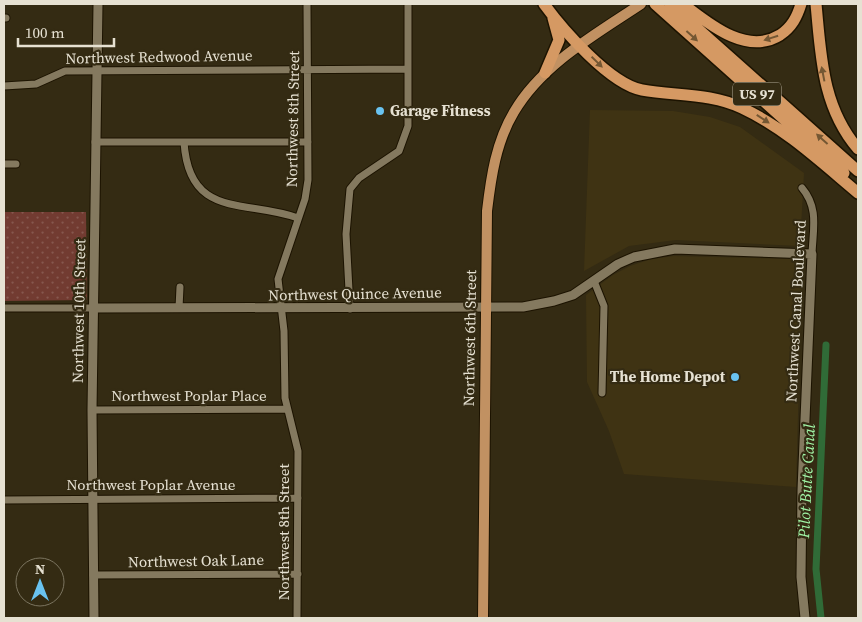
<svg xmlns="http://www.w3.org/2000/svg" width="862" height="622" font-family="'Source Serif 4',serif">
  <defs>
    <pattern id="grass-dots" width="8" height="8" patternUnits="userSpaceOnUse" patternTransform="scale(1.25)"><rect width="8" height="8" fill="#723b31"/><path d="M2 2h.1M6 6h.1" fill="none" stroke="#86574e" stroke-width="1.8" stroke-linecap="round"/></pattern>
  </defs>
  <rect width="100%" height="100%" fill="#342b13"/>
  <!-- built -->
  <path fill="#3f3313" d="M590 110 673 111 710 117 740 127 804 173 800 246 676 240 629 246 584 271Z
    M674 256 793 259 802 264 804 269 801 308 796 487 624 474 609 431 587 382 586 295 613 275 630 266 651 259Z"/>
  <!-- grass -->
  <path fill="url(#grass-dots)" d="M4 212H86L87 300 4 301Z"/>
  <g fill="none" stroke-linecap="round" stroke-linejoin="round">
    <!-- canal -->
    <path stroke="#306b37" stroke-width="7" d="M821 618 816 569 826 345"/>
    <defs>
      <path id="minor" d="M4 18H6
        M4 86 36 84 65 71 408 69
        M95 142H308
        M184 142C189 220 246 199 298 218
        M4 164H16
        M802 188C819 208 813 229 812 254
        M594 281 604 306 602 393
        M4 308H94
        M179 308 180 287
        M350 309 346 234 350 189 359 178 399 151 408 126V4
        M92 410 287 409
        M4 500 298 498
        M93 575 298 574
        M297 618 298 451 285 398 284 331 278 279 305 199 308 180 307 4"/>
      <path id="tertiary" d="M94 308 523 307 554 301 573 295 618 264 634 257 675 249 812 254 802 490 801 577 805 618
        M94 618 92 410 98 4"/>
      <path id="primary" d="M483 618 487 211C491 177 496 142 514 112 542 64 596 34 641 4"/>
      <path id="trunk" d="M544 4C563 30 610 84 642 90 675 96 711 93 742 108 785 128 822 163 858 193
        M655 4 844 173
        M670 4 858 171
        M683 4C708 23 746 56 780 35 792 27 797 17 801 4
        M816 4C821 56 822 107 858 149
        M545 73 559 40 553 18"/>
    </defs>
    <!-- minor casing -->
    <use href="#minor" stroke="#1c1300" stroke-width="9"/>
    <!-- tertiary casing -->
    <use href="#tertiary" stroke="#1c1300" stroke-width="11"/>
    <!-- primary casing -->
    <use href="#primary" stroke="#1c1300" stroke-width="12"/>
    <!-- trunk casing -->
    <use href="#trunk" stroke="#1c1300" stroke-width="14"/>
    <!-- minor -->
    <use href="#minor" stroke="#84795f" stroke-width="7"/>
    <!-- tertiary -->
    <use href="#tertiary" stroke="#84795f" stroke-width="9"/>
    <!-- primary -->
    <use href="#primary" stroke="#c19162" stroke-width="10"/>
    <!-- trunk -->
    <use href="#trunk" stroke="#d59963" stroke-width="11"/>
  </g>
  <!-- one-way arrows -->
  <defs><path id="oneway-solid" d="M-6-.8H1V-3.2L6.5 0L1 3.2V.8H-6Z" transform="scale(1.25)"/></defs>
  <g fill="#745733">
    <use href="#oneway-solid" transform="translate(692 36) rotate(42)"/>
    <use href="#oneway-solid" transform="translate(771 38) rotate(162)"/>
    <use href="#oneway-solid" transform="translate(597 62) rotate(44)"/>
    <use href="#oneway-solid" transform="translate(823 74) rotate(-101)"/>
    <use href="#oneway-solid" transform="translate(763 119) rotate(33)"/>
    <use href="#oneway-solid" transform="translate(822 139) rotate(-138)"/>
  </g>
  <!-- markers -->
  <g fill="#69c3f1" stroke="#342b13" stroke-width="2">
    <circle cx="380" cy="111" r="5"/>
    <circle cx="735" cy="377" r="5"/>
  </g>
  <g text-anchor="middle" stroke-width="4.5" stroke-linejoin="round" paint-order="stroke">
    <!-- shield labels -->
    <rect fill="#342b13" stroke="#b1aa99" stroke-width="1" x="733" y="82.5" width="48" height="23" rx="4"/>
    <g font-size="14" font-weight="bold" fill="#e6e1d2">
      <text x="757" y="99">US 97</text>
    </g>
    <!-- street labels -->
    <g font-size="15" fill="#e6e1d2" stroke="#342b13">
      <text transform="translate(159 57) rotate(-1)" y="5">Northwest Redwood Avenue</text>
      <text transform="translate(293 119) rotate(-89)" y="5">Northwest 8th Street</text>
      <text transform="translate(355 294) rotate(-1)" y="5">Northwest Quince Avenue</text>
      <text transform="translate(79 311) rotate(-89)" y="5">Northwest 10th Street</text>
      <text transform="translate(796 311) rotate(-87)" y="5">Northwest Canal Boulevard</text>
      <text transform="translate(470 338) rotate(-89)" y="5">Northwest 6th Street</text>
      <text x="189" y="401">Northwest Poplar Place</text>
      <text x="151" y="490">Northwest Poplar Avenue</text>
      <text transform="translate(284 532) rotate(-90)" y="5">Northwest 8th Street</text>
      <text transform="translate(196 561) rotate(-1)" y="5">Northwest Oak Lane</text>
    </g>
    <!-- poi labels -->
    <g font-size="15" font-weight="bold" fill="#e6e1d2" stroke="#342b13" text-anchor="start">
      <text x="390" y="116">Garage Fitness</text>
      <text x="725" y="382" text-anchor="end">The Home Depot</text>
    </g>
    <!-- water labels -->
    <g font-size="16" font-style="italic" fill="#a0f4a6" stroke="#342b13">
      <text transform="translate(806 481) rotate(-87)" y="6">Pilot Butte Canal</text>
    </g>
  </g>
  <!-- border -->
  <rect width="862" height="622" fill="none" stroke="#e6e1d2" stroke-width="10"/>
  <!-- north arrow -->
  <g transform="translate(40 582)"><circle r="24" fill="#342b13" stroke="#7b745f"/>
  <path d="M0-4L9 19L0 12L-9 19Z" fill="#69c3f1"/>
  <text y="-8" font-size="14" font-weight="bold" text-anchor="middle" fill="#e6e1d2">N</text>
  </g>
  <!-- scale -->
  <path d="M18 38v8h96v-8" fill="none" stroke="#e6e1d2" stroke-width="2.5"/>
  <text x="25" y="38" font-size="15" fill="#e6e1d2" stroke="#342b13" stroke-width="4" paint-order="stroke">100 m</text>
</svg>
